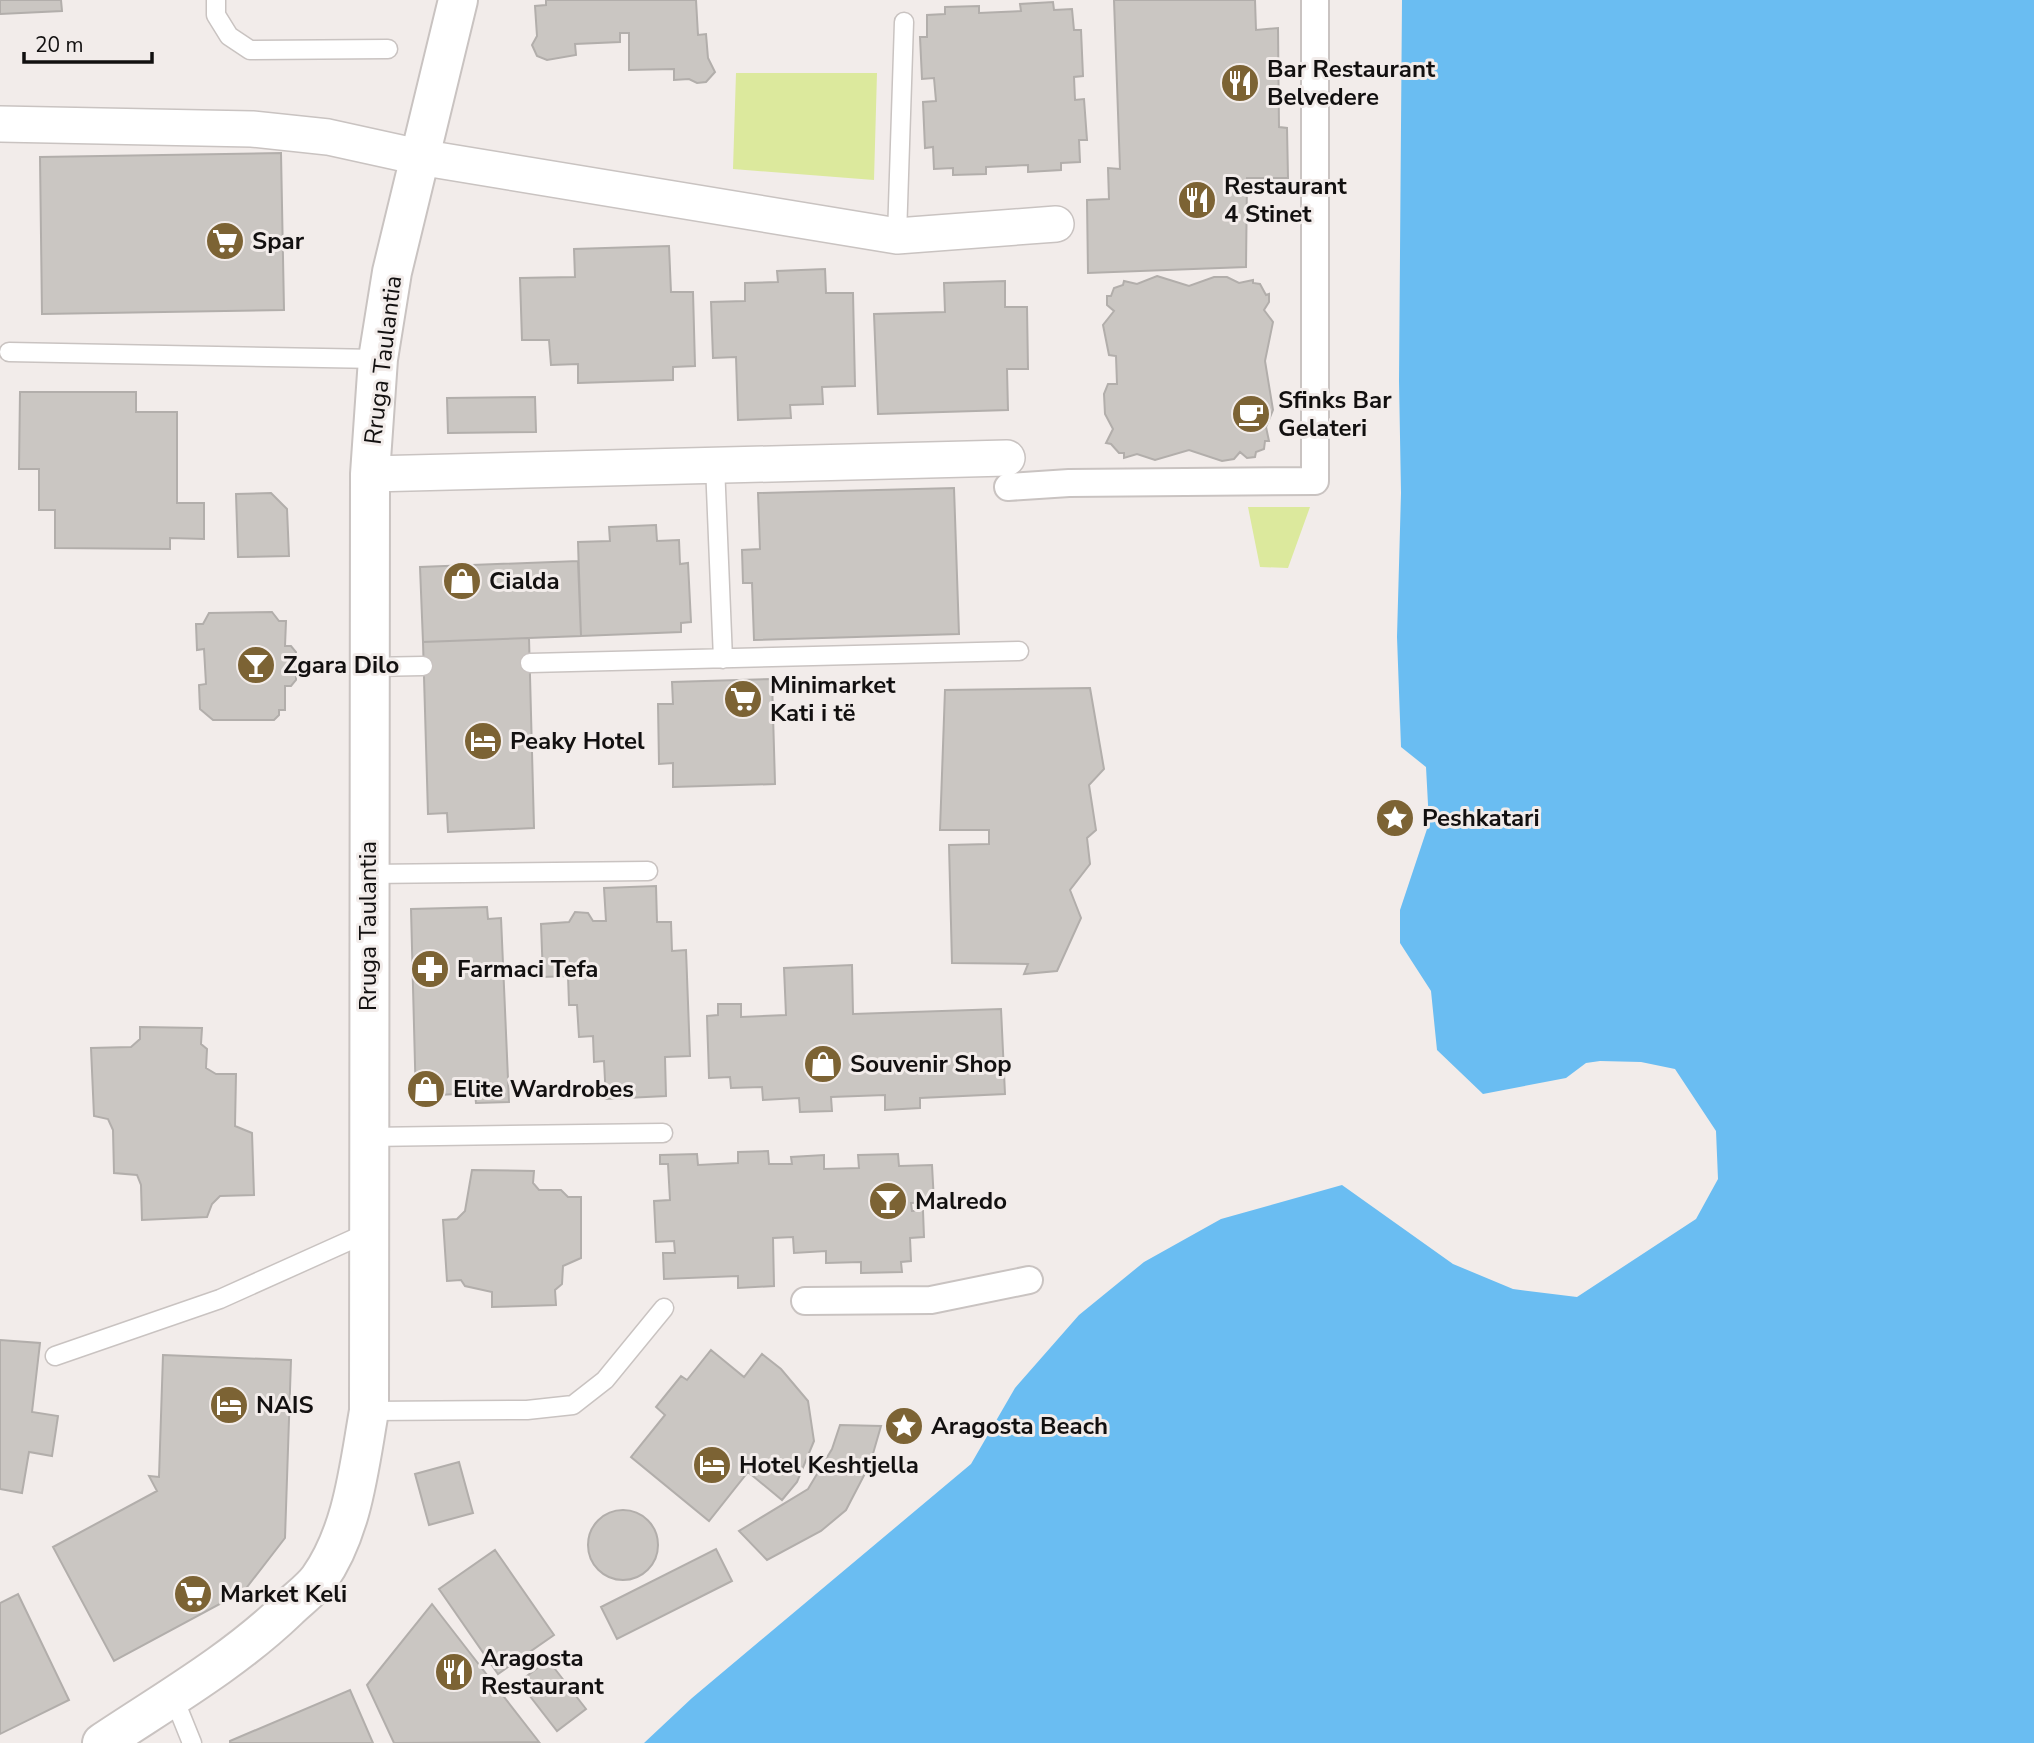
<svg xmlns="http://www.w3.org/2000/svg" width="2034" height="1743" font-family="'Nunito Sans',sans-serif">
  <rect width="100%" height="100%" fill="#f2ecea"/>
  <!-- green -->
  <path fill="#dce99d" d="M736 73H877L874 180 733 169Z
    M1248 507H1310L1288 568 1260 567Z"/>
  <!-- water -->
  <path fill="#6abdf2" d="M1402 0H2034V1743H644L692 1698 971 1464 1015 1388 1079 1315 1144 1262 1221 1219 1342 1185 1453 1264 1513 1289 1577 1297 1696 1219 1718 1179 1716 1131 1675 1069 1641 1062 1600 1061 1586 1063 1566 1078 1483 1094 1437 1050 1431 991 1400 943V910L1429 823 1426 767 1401 747 1397 637 1401 493 1399 381Z"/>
  <!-- building -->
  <path fill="#cac6c2" stroke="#b2aeab" stroke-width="2" d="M0 0H61L62 11 0 14Z
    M546 0H696L698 35 706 34 708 58 715 72 706 82 697 83 689 79 674 80V69L629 70V33H620V42L575 44 576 55 547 60 537 56 532 45 537 36 535 6 546 5Z
    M1114 0H1255L1256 30 1278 28 1279 127 1287 128 1288 178H1247L1246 267 1088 273 1087 200 1109 199 1108 168 1120 169Z
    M1053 2 1054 10 1072 9 1074 30H1081L1083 76 1074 77 1075 100 1084 99 1087 140H1079L1080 162 1061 163V170L1028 172V165L986 167V174L953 175V168L934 169 933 147 925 148 923 102 936 101 934 78 922 79 920 37H927V15L945 14V7L979 6V13L1021 11 1020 4Z
    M281 153 284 310 42 314 40 157Z
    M669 246 671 292H693L695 366 673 367V380L578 383V364L551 365 549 340H522L520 278 575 277 574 249Z
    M825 269 826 293H853L855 386 822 387 823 404 790 405 791 418 738 420 736 357 713 358 711 302 745 301V283L778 282 777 271Z
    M1157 276 1189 286 1214 277H1227L1239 283 1253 280V283L1260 284 1266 295 1269 294V302L1264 310 1273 322 1265 361 1273 410 1266 427 1269 441H1265L1264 449 1256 452 1255 457 1247 458 1240 452 1234 459 1222 461 1189 450 1155 460 1137 454 1124 458V453H1119L1111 444 1106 443 1113 429 1105 414 1104 394 1108 384H1117L1116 356 1109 355 1103 325 1114 311 1107 305V296H1111L1114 288 1123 285 1124 281 1137 284Z
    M1005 281V307H1027L1028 369H1007L1008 410 878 414 874 314 945 312 944 283Z
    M20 392H136V412H177V503H204V539L170 538V549L55 548V510H39V469H19Z
    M535 397 536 432 448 433 447 398Z
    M954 488 959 634 754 640 752 583H743L742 550 760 549 758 493Z
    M271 493 287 509 289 556 238 557 236 494Z
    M656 525 657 541 679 540 680 564 688 563 691 622 681 623V632L581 636 578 542 610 541 609 527Z
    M578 561 581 636 423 642 420 567Z
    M272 612 279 621H286L285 646H291L296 652V680L291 686H285V710H279V715L274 720H213L200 709 199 685 206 684 204 649 197 650 196 624H203L209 613Z
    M529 638 534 828 448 832 447 813 428 814 423 642Z
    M772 679 775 784 673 787V763L659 764 658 704H673L672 682Z
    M1090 688 1104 769 1089 785 1096 830 1087 838 1090 864 1070 890 1081 918 1057 971 1024 974 1028 964 952 963 949 845 989 844V830H940L945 690Z
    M656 886 657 922H671L672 951 686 950 690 1056 665 1057 666 1096 606 1099 604 1061 594 1062 593 1036 579 1037 577 1005H569L568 976 543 977 541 924 569 922 575 912 588 913 593 921H606L604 888Z
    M487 907 488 919 501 918 509 1102 476 1103 475 1093 438 1095V1102L416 1103 411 909Z
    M852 965 853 1014 1001 1009 1005 1094 920 1098V1108L885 1110V1095L831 1097 832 1111 800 1112 799 1098 763 1100 762 1087 731 1088 730 1077 709 1078 707 1016 718 1015V1004H741V1017L786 1015 784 968Z
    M140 1027 202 1028 201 1044 207 1049 206 1068 216 1074H236L235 1126 252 1133 254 1195 220 1196 212 1204 207 1217 142 1220 141 1185 137 1175 114 1173 113 1130 108 1119 94 1116 91 1048 131 1047 140 1039Z
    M768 1151 769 1164H792L791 1157 824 1155V1169L859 1168 858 1155 898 1154 899 1166 932 1165 934 1202 911 1203 912 1211H923L924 1237 910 1238 911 1261 901 1262 902 1272 861 1273V1262L826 1263V1251L794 1253 793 1237 773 1238 774 1286 738 1288V1276L664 1279 663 1253H675L674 1241 656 1242 654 1201 670 1200 668 1164H660V1155L697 1154 698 1165 738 1163V1152Z
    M472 1170 534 1171 533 1183 539 1190H561L568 1197H581V1258L563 1266 562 1284 555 1290 556 1305 492 1307V1292L465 1286 461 1280 447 1281 443 1220 457 1219 465 1211Z
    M0 1340 40 1343 32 1412 58 1416 52 1456 29 1452 22 1493 0 1489Z
    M711 1350 744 1377 762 1354 781 1369 808 1401 814 1441 797 1482 782 1500 748 1472 709 1521 631 1457 665 1415 656 1407 681 1376 687 1380Z
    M163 1355 291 1360 285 1538 244 1591 114 1661 53 1547 157 1491 149 1476 159 1477Z
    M840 1425 881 1426 870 1464 846 1510 821 1531 767 1560 739 1531 808 1489 832 1449Z
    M459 1462 473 1513 429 1525 415 1474Z
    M588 1545a35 35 0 1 1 70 0a35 35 0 1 1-70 0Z
    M716 1549 732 1581 617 1639 601 1607Z
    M495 1550 554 1635 498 1674 439 1589Z
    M18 1594 69 1700 0 1734V1603Z
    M432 1604 539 1742 394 1743 367 1685Z
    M548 1660 586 1709 557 1731 519 1682Z
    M350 1690 373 1743H230V1741Z"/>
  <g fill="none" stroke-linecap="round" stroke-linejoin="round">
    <defs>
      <path id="service" d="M216 0V15L229 36 250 50 388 49
        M897 236 904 22
        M9 352 378 359
        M715 465 723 659
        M530 663 1019 651
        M369 667 423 666
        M368 874 648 871
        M368 1137 663 1133
        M55 1356 220 1299 369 1232
        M369 1411 527 1410 573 1405 605 1380 664 1308
        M173 1696 192 1743"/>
      <path id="pedestrian" d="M1008 487 1069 483 1315 481V0
        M805 1301 931 1300 1029 1280"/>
      <path id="minor" d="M0 124 252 129 328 137 419 157 897 236 1056 224
        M370 474 1007 458"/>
      <path id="secondary" d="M102 1743C165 1701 233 1662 288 1609 298 1599 311 1590 319 1579 353 1531 359 1467 369 1411L370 474 378 359 392 272 458 0"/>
    </defs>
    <!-- service casing -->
    <use href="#service" stroke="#c9c3c1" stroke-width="21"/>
    <!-- pedestrian casing -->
    <use href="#pedestrian" stroke="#c9c3c1" stroke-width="30"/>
    <!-- minor casing -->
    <use href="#minor" stroke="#c9c3c1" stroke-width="38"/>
    <!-- secondary casing -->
    <use href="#secondary" stroke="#c9c3c1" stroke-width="42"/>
    <!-- service -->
    <use href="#service" stroke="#fff" stroke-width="18"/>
    <!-- pedestrian -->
    <use href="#pedestrian" stroke="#fff" stroke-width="26"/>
    <!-- minor -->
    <use href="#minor" stroke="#fff" stroke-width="35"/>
    <!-- secondary -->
    <use href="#secondary" stroke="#fff" stroke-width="38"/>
  </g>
  <!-- icons -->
  <defs>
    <symbol id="restaurant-disc" viewBox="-11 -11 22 22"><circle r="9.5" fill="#7c6334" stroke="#f2ecea"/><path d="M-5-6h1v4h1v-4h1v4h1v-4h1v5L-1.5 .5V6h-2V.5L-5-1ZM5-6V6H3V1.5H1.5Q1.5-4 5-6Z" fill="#fff"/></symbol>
    <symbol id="supermarket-disc" viewBox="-11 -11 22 22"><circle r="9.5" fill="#7c6334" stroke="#f2ecea"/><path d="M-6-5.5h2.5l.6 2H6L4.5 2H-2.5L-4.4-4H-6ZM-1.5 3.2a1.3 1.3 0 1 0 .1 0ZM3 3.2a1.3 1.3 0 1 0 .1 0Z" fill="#fff"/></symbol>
    <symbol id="cafe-disc" viewBox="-11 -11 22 22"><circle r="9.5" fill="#7c6334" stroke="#f2ecea"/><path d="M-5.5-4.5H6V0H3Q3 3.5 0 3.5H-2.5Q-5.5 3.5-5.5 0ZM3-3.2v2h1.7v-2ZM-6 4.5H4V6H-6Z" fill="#fff"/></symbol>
    <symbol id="shop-disc" viewBox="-11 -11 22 22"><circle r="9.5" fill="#7c6334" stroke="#f2ecea"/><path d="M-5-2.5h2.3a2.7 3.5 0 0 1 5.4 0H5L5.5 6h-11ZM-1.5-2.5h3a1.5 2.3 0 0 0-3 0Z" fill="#fff"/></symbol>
    <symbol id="bar-disc" viewBox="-11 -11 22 22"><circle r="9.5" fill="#7c6334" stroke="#f2ecea"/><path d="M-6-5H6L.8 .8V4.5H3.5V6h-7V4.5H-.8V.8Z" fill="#fff"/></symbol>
    <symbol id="hotel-disc" viewBox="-11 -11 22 22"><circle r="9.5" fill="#7c6334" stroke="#f2ecea"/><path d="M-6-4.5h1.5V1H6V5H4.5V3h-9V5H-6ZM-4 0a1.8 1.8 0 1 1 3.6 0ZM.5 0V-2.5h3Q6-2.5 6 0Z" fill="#fff"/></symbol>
    <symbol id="sight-disc" viewBox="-11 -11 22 22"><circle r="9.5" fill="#7c6334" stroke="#f2ecea"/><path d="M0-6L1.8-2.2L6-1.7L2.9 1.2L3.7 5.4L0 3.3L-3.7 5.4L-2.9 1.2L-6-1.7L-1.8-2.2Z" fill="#fff"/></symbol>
    <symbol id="pharmacy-disc" viewBox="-11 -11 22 22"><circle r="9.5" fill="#7c6334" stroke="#f2ecea"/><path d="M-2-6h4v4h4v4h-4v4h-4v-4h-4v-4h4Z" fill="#fff"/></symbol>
  </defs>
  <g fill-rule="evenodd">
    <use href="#restaurant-disc" x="1218" y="61" width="44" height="44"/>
    <use href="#restaurant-disc" x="1175" y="178" width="44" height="44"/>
    <use href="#supermarket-disc" x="203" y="219" width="44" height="44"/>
    <use href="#cafe-disc" x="1229" y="392" width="44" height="44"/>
    <use href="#shop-disc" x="440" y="559" width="44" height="44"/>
    <use href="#bar-disc" x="234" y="643" width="44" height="44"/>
    <use href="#supermarket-disc" x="721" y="677" width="44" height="44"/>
    <use href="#hotel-disc" x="461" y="719" width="44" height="44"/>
    <use href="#sight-disc" x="1373" y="796" width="44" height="44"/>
    <use href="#pharmacy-disc" x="408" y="947" width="44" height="44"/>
    <use href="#shop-disc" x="801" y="1042" width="44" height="44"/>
    <use href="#shop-disc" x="404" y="1067" width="44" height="44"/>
    <use href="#bar-disc" x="866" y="1179" width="44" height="44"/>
    <use href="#hotel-disc" x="207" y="1383" width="44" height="44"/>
    <use href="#sight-disc" x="882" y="1404" width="44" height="44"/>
    <use href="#hotel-disc" x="690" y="1443" width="44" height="44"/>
    <use href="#supermarket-disc" x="171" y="1572" width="44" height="44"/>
    <use href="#restaurant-disc" x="432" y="1650" width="44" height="44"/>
  </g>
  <g text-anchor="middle" stroke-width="6" stroke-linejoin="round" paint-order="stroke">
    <!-- poi labels -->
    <g font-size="24" font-weight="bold" fill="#121010" stroke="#f2ecea" text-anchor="start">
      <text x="1267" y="77">Bar Restaurant<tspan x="1267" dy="28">Belvedere</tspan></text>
      <text x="1224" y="194">Restaurant<tspan x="1224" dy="28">4 Stinet</tspan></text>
      <text x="252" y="249">Spar</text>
      <text x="1278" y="408">Sfinks Bar<tspan x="1278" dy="28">Gelateri</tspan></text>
      <text x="489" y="589">Cialda</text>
      <text x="283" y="673">Zgara Dilo</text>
      <text x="770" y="693">Minimarket<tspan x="770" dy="28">Kati i të</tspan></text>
      <text x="510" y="749">Peaky Hotel</text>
      <text x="1422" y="826">Peshkatari</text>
      <text x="457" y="977">Farmaci Tefa</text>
      <text x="850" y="1072">Souvenir Shop</text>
      <text x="453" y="1097">Elite Wardrobes</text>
      <text x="915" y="1209">Malredo</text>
      <text x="256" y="1413">NAIS</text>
      <text x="931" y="1434">Aragosta Beach</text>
      <text x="739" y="1473">Hotel Keshtjella</text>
      <text x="220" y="1602">Market Keli</text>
      <text x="481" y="1666">Aragosta<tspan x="481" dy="28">Restaurant</tspan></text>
    </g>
    <!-- street labels -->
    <g font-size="24" fill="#121010" stroke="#f2ecea">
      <text transform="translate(383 360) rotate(-83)" y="8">Rruga Taulantia</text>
      <text transform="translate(368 926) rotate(-90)" y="8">Rruga Taulantia</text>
    </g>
  </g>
  <!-- scale -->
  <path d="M24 52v10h128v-10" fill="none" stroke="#121010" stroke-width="3.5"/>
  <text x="35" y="52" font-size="21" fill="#121010" stroke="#f2ecea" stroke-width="5" paint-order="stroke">20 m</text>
</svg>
